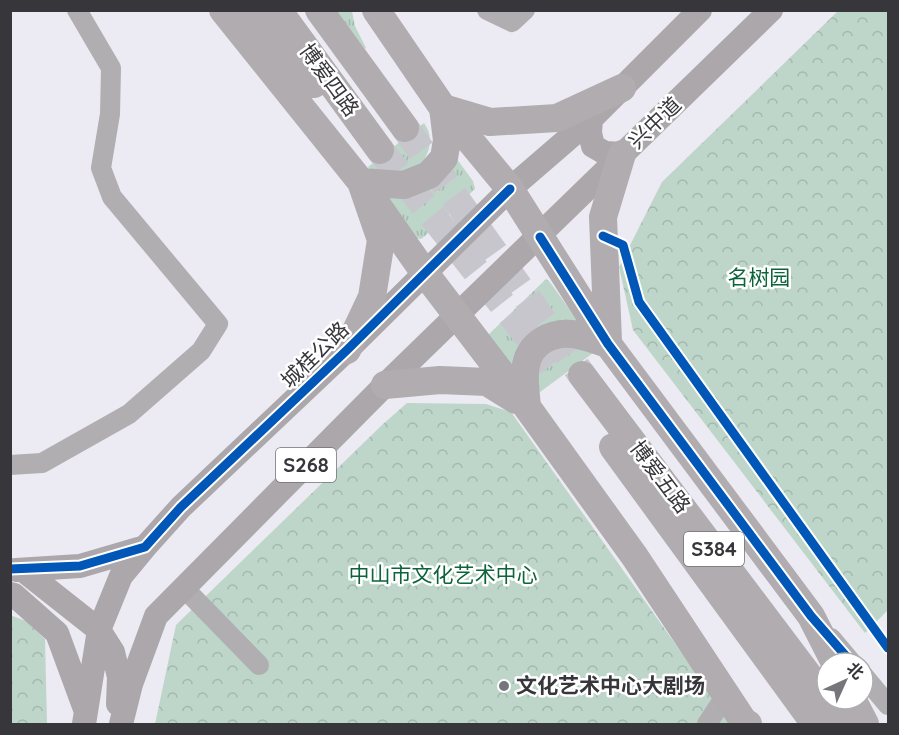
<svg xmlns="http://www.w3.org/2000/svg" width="899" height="735" font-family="Quicksand,'Noto Sans SC',sans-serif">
  <defs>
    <pattern id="grass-tufts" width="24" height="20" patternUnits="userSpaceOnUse" patternTransform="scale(1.5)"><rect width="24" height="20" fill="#bdd6c9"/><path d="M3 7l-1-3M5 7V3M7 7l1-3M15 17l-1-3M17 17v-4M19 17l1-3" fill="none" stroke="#a3b8ae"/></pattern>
    <pattern id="park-crowns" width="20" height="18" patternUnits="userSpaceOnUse" patternTransform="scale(1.5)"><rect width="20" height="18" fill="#bdd6c9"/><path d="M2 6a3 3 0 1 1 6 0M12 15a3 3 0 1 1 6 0" fill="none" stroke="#a3b8ae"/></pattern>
  </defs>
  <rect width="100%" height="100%" fill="#eceaf2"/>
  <!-- grass -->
  <path fill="url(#grass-tufts)" d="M336 11H352L355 26 366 48 365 49Z
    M424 123C436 140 428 155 417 171H371L368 167Z
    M448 147 473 181 475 189 425 236 421 239 415 238 386 197Z
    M546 279 549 281 581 325 517 372 486 337Z
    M560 341 593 353 536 395 533 369Z"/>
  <!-- park -->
  <path fill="url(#park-crowns)" d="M838 11H888V610L865 633 633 330 619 267 662 182Z
    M407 403 486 404 511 412 732 724H155L176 625 382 425Z
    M10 615 26 621 45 639 47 724H11Z"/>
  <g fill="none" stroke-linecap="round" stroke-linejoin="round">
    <!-- highway-tunnel -->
    <path stroke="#c8c6cd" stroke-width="28" stroke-dasharray="28 14" stroke-linecap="butt" d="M405 128 582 375
      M380 150 551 365"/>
    <!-- minor -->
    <path stroke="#b1aeb1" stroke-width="20" d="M487 10 512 22 525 10
      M10 465 42 463 129 414 201 351 218 324 112 197 101 168 110 114 111 68 77 10
      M184 588 259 665
      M831 638 852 663
      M863 675 888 705
      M707 724 726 695"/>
    <!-- major -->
    <path stroke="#aba7aa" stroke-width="24" d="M591 119 590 133 593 146 605 153 622 154
      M16 570 80 566 145 547
      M23 570 99 630 113 652 119 677 118 704
      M10 594 14 595 57 633 85 709
      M84 724 99 630 121 576 145 547 181 507 347 350 510 189 591 119 700 10
      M121 724 131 684 156 616 385 385 771 10"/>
    <!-- highway -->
    <path stroke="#b0acb0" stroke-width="28" d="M223 10 361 182 424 272 527 407 635 557 744 722 748 724
      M252 10 300 72 314 84
      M278 10 380 150
      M319 10 405 128
      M376 10 443 108 510 189 608 344 811 616 835 663
      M608 342 603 217 622 154
      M347 350 372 297 381 240 361 182 404 185 429 175 444 158 447 140 443 108 490 122 557 118 622 88
      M582 375 845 724
      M385 385 440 380 487 382 516 400
      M527 407C526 394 523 377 526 365 530 343 551 332 572 334 584 335 597 341 608 344
      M613 447 815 724
      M852 699 865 724"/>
    <defs>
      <path id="cycleway" d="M603 236 623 245 639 302 888 648
        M540 237 608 344 811 616 852 663
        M10 569 80 566 145 547 181 507 347 350 510 189"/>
    </defs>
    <!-- cycleway casing -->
    <use href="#cycleway" stroke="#fff" stroke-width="13"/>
    <!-- cycleway -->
    <use href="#cycleway" stroke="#0057b8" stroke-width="9"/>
  </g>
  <!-- markers -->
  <circle fill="#76757b" stroke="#fff" stroke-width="2" cx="504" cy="686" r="6"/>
  <g text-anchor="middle" stroke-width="5" stroke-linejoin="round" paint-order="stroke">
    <!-- shield labels -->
    <g fill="#fff" stroke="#727276" stroke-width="1.5">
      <rect x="276" y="448" width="60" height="34" rx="4.5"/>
      <rect x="684" y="532" width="60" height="34" rx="4.5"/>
    </g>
    <g font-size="20" font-weight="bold" fill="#36363b">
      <text x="306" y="472">S268</text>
      <text x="714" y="556">S384</text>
    </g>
    <!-- street labels -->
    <g font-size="21" fill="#36363b" stroke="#fff">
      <text transform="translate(329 80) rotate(54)" y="7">博爱四路</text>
      <text transform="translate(655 123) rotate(-44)" y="7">兴中道</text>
      <text transform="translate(315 355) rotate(-44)" y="7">城桂公路</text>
      <text transform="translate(660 477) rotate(53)" y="7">博爱五路</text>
    </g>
    <!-- park labels -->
    <g font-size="21" fill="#0d643b" stroke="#fff">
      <text x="759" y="285">名树园</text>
      <text x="443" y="582">中山市文化艺术中心</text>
    </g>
    <!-- poi labels -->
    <g font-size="21" font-weight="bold" fill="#36363b" stroke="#fff" text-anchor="start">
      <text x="516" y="693">文化艺术中心大剧场</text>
    </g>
  </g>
  <!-- border -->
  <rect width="899" height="735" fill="none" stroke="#36363b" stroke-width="24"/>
  <!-- north arrow -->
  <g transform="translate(845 681) rotate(45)"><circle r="28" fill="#ffffff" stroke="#afafb1" stroke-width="1.5"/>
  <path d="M0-4.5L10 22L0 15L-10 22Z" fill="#76757b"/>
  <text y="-9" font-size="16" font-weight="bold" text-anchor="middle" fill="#36363b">北</text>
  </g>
</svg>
